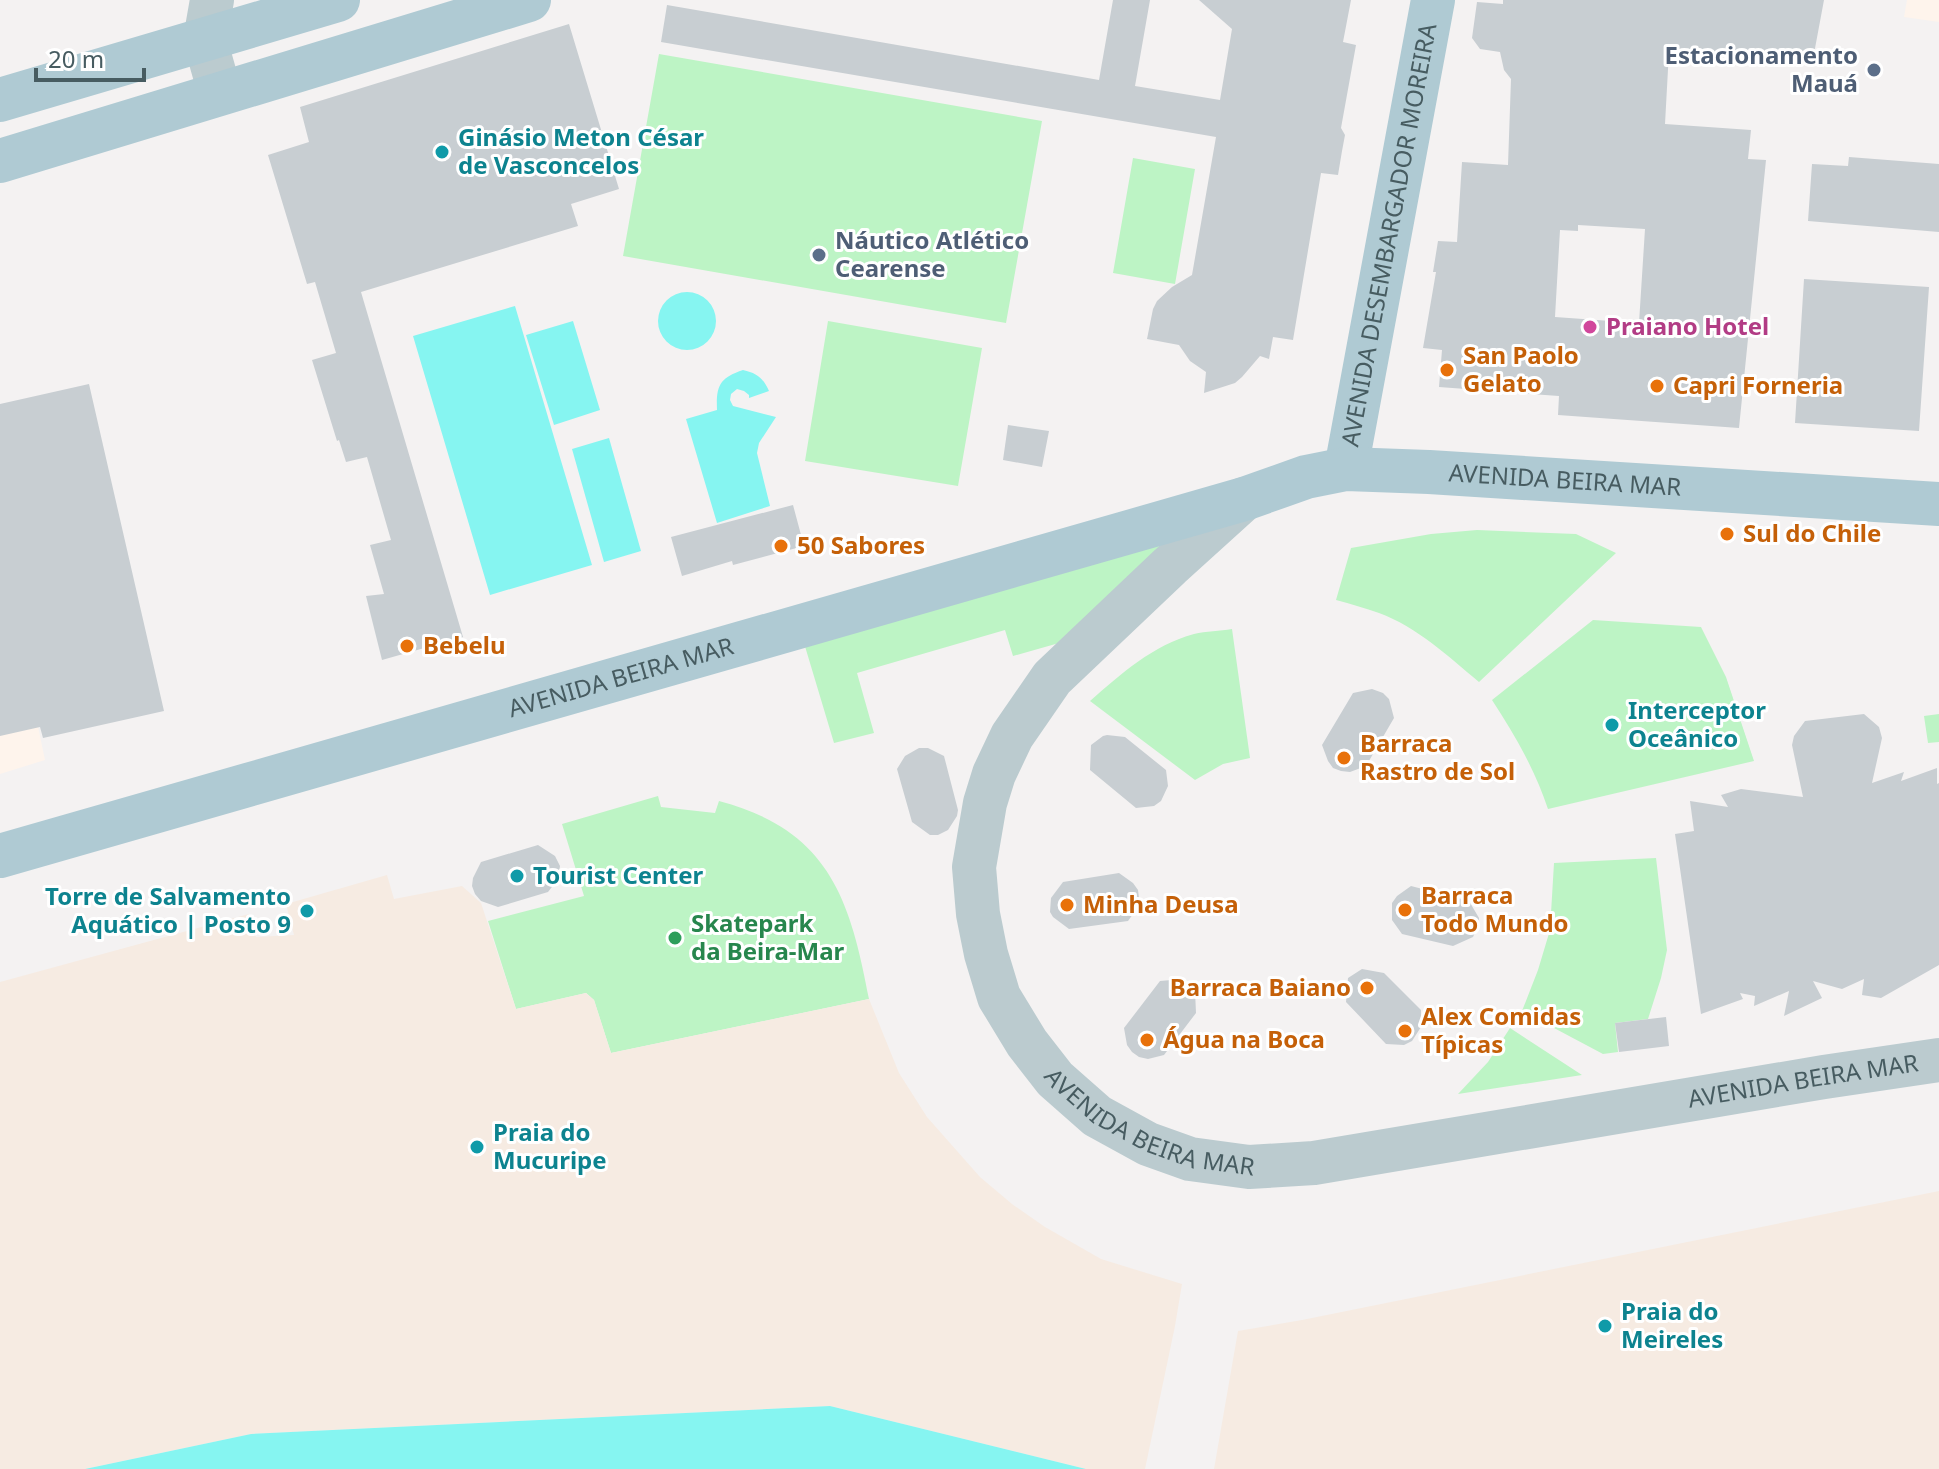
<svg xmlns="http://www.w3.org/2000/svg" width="1939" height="1469" font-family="'Noto Sans',sans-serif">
  <rect width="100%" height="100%" fill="#f4f2f2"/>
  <!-- commercial -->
  <path fill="#fef4ec" d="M1907 0H1939V22L1904 17Z
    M0 555H2L45 760 0 774Z"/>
  <!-- green -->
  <path fill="#bdf4c5" d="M659 54 1042 121 1006 323 623 256Z
    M1133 158 1195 169 1175 284 1113 273Z
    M828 321 982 348 958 486 805 461Z
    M1477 530 1576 534 1616 553 1479 682C1448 656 1417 627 1379 613 1365 608 1351 604 1336 600L1351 548 1431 534Z
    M1185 535 1073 639 1013 656 1005 630 857 673 874 733 834 743 804 643Z
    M1593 620 1701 627 1726 677 1754 761 1548 809C1535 770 1515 735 1492 700Z
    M1232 629 1250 758 1223 764 1195 780 1090 701C1121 674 1153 645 1194 634 1206 631 1220 631 1232 629Z
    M1939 714V742L1928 743 1924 716Z
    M658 796 661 807 715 813 719 801C828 830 850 897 869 999L611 1053 594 1000 586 993 516 1009 488 921 584 896 562 824Z
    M1656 858 1667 950 1661 978 1648 1019 1615 1023 1618 1052 1603 1054 1522 1011 1538 970 1550 930 1554 863Z
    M1510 1028 1582 1075 1458 1094 1488 1062Z"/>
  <!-- sand -->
  <path fill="#f6ebe2" d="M387 875 394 899 462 886 481 903 516 1009 586 993 594 1000 611 1053 869 999 899 1073 927 1117 980 1177 1012 1204 1045 1227 1101 1259 1182 1284 1175 1326 1145 1469H1086L830 1406 251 1434 85 1469H0V982L249 914 256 937 294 935 286 904Z
    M1939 1191V1469H1214L1238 1331 1302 1320Z"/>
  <!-- water -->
  <path fill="#86f5f1" d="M658 321a29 29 0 1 1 58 0a29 29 0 1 1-58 0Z
    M515 306 592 565 490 595 413 336Z
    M573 321 600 410 554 425 526 335Z
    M743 370C757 373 763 378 769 391L749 398V395L744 391 737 389 731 394 730 400 733 406 776 417 759 443 757 453 770 506 717 523 686 419 717 410C716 385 720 378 743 370Z
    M609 438 641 551 604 562 572 449Z
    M830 1406 1086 1469H85L251 1434Z"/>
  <!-- building -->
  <path fill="#c8ced2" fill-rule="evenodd" d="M1113 0H1150L1135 86 1220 100 1232 29 1199 0H1351L1343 42 1356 45 1341 128 1345 135 1342 151 1338 175 1321 173 1293 340 1273 337 1269 359 1260 356 1242 377 1235 383 1204 393 1206 372 1190 361 1179 345 1147 339 1153 309 1157 301 1172 287 1192 275 1216 137 661 42 667 5 1099 80Z
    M1503 0H1824L1813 59 1669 51 1665 124 1751 130 1748 159 1766 160 1739 428 1558 415 1559 396 1439 387 1442 350 1423 348 1436 272H1433L1438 241 1457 242 1462 162 1508 165 1511 79 1504 70 1500 52 1480 49 1472 38 1477 2 1503 4ZM1578 225 1645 229 1639 323 1555 317 1560 230 1578 231Z
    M569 24 619 189 571 204 578 226 361 292 463 637 382 660 366 596 384 594 370 545 391 540 367 457 346 462 339 440 337 441 312 360 336 353 315 282 307 284 268 155 309 142 300 107Z
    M1849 157 1939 164V232L1808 221 1812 164 1848 166Z
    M1804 279 1929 287 1919 431 1795 423Z
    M89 384 164 711 43 738 40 727 0 736V404Z
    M1008 425 1049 431 1042 467 1003 460Z
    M793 505 804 546 733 565 732 561 682 576 671 537Z
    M1372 689 1383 693 1389 699 1394 718 1366 766 1350 772 1341 771 1333 768 1328 761 1322 745 1353 693Z
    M1864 714 1879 727 1882 738 1872 783 1904 772 1901 781 1937 768V784L1939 783V965L1881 998 1862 995 1864 979 1842 989 1813 981 1822 998 1784 1016 1789 991 1754 1006 1755 996 1740 993 1743 999 1701 1014 1675 834 1694 831 1690 801 1728 807 1721 795 1741 789 1803 797 1792 745 1794 736 1805 721Z
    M1107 735 1125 737 1166 770 1168 786 1161 801 1154 806 1136 808 1090 770 1091 745 1103 736Z
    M919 748H928L944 756 958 810 957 816 948 830 938 835H930L912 822 897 769 905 756Z
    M538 845 555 856 560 866 558 879 548 892 498 907 481 901 475 894 472 886 473 878 481 862Z
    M1119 873 1133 883 1138 890 1139 898 1138 907 1128 921 1069 929 1053 917 1050 912 1051 898 1063 882Z
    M1411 886 1469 901 1479 918V924L1473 937 1453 946 1402 934 1392 920V903L1397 896Z
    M1362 969 1384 973 1421 1010V1027L1412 1041 1404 1045 1386 1044 1346 1002 1348 978Z
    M1183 979 1195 991 1196 1013 1164 1055 1148 1059 1139 1057 1132 1052 1127 1045 1124 1028 1160 981Z
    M1666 1017 1669 1046 1619 1052 1615 1023Z"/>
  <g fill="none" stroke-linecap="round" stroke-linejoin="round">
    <!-- minor -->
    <g stroke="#bbcbcf" stroke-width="44">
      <path d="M212 0 205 40 220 93"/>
      <path id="s1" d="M1244 499 1170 566 1052 678 1012 736 994 774 985 803 974 867 978 914 986 954 999 997 1027 1043 1055 1079 1097 1116 1148 1144 1190 1159 1249 1167 1314 1163 1824 1077 1939 1060"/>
    </g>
    <!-- major -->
    <g stroke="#afcad3" stroke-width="44">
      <path d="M0 100 338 0"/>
      <path d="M0 161 529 0"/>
      <path id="s2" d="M1346 469 1433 0"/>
      <path id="s3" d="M0 856 1244 499 1306 477 1346 469 1429 472 1939 504"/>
    </g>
  </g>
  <!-- markers -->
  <g fill="#5c6f8a" stroke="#fff" stroke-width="3">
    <circle cx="1874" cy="70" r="8"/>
    <circle cx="819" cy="255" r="8"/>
  </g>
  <g fill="#0f9aa8" stroke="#fff" stroke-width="3">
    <circle cx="442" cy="152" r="8"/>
    <circle cx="1612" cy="725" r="8"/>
    <circle cx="517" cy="876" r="8"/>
    <circle cx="307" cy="911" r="8"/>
    <circle cx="477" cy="1147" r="8"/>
    <circle cx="1605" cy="1326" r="8"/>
  </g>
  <circle fill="#d1479c" stroke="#fff" stroke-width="3" cx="1590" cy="327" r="8"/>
  <g fill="#e8710a" stroke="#fff" stroke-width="3">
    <circle cx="1447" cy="370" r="8"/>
    <circle cx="1657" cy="386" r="8"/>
    <circle cx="1727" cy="534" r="8"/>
    <circle cx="781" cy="546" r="8"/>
    <circle cx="407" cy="646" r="8"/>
    <circle cx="1344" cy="758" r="8"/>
    <circle cx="1067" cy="905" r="8"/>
    <circle cx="1405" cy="910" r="8"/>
    <circle cx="1367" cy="988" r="8"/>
    <circle cx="1405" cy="1031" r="8"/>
    <circle cx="1147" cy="1040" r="8"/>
  </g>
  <circle fill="#2e9e5b" stroke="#fff" stroke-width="3" cx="675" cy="938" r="8"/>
  <g text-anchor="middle" stroke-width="6" stroke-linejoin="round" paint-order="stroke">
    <!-- service labels -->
    <g font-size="24" font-weight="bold" fill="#4e5e75" stroke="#fff" text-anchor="end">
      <text x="1858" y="64">Estacionamento<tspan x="1858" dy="28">Mauá</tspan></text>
      <text x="835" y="249" text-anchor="start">Náutico Atlético<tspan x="835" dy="28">Cearense</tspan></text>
    </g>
    <!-- culture labels -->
    <g font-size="24" font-weight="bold" fill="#0d838f" stroke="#fff" text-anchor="start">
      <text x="458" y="146">Ginásio Meton César<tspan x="458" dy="28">de Vasconcelos</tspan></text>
      <text x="1628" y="719">Interceptor<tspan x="1628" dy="28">Oceânico</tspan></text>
      <text x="533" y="884">Tourist Center</text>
      <text x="291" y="905" text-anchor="end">Torre de Salvamento<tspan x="291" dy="28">Aquático | Posto 9</tspan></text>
      <text x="493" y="1141">Praia do<tspan x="493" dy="28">Mucuripe</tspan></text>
      <text x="1621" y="1320">Praia do<tspan x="1621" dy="28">Meireles</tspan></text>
    </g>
    <!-- street labels -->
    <g font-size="24" fill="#475c61" stroke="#fff">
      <text dy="8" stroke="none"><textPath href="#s2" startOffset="238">AVENIDA DESEMBARGADOR MOREIRA</textPath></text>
      <text dy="8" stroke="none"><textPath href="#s3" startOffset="1620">AVENIDA BEIRA MAR</textPath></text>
      <text dy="8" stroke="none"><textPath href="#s3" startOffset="646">AVENIDA BEIRA MAR</textPath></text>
      <text dy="8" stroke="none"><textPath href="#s1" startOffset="1482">AVENIDA BEIRA MAR</textPath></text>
      <text dy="8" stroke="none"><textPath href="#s1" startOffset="810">AVENIDA BEIRA MAR</textPath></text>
    </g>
    <!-- hotel labels -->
    <g font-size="24" font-weight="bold" fill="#b23c85" stroke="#fff" text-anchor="start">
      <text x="1606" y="335">Praiano Hotel</text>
    </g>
    <!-- food labels -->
    <g font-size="24" font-weight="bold" fill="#c56008" stroke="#fff" text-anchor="start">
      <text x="1463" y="364">San Paolo<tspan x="1463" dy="28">Gelato</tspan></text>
      <text x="1673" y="394">Capri Forneria</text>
      <text x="1743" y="542">Sul do Chile</text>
      <text x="797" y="554">50 Sabores</text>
      <text x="423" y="654">Bebelu</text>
      <text x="1360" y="752">Barraca<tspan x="1360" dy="28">Rastro de Sol</tspan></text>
      <text x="1421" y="904">Barraca<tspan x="1421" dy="28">Todo Mundo</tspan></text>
      <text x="1083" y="913">Minha Deusa</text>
      <text x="1351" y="996" text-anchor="end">Barraca Baiano</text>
      <text x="1421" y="1025">Alex Comidas<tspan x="1421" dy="28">Típicas</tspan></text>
      <text x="1163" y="1048">Água na Boca</text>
    </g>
    <!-- leisure labels -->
    <g font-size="24" font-weight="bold" fill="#27864d" stroke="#fff" text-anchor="start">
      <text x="691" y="932">Skatepark<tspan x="691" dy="28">da Beira-Mar</tspan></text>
    </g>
  </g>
  <!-- scale -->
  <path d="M36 68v12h108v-12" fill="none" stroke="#475c61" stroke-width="4"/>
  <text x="48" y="68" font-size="24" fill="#475c61" stroke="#ffffff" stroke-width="6" paint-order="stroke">20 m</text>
</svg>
